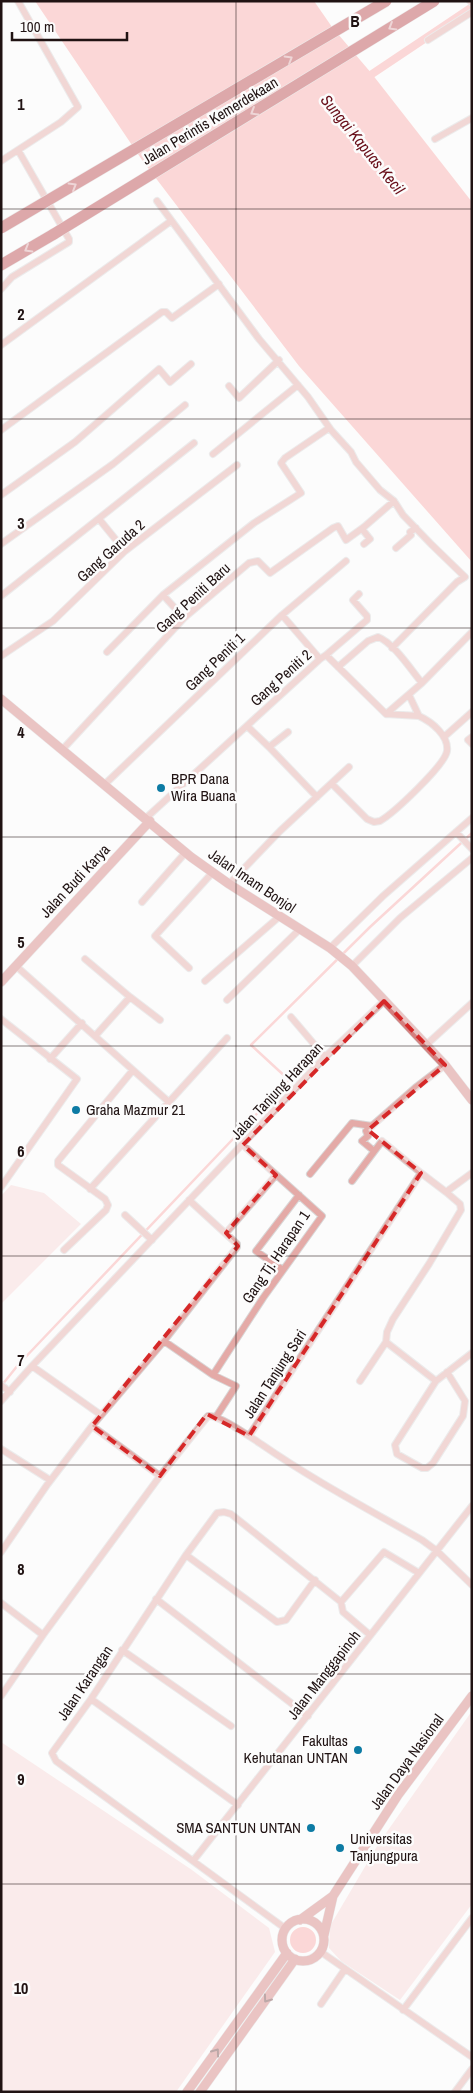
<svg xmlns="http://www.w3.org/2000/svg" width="473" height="2093" font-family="'Archivo Narrow',sans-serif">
  <rect width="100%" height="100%" fill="#fcfcfc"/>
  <!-- green -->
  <path fill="#f8d8d7" d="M11 1185 44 1193 81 1224 1 1304V1196Z
    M472 1711V1904L400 2000 341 1961 329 1948 330 1926 379 1843Z
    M1 1742 192 1870 269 1928 275 1952 176 2092H1Z"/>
  <!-- water -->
  <path fill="#faacaa" d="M35 1H314L332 27 372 74 472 202V562L299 366 142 160Z
    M290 1940a13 13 0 1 1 26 0a13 13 0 1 1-26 0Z"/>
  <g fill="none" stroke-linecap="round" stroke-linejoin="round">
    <!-- stream -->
    <path stroke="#faacaa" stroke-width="2.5" d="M2 1385 18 1365 289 1080 251 1045 370 927 472 833"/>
    <!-- canal -->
    <path stroke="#faacaa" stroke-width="8" d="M372 74 472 7"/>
    <defs>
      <path id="street" d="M470 1 472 3
        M428 40 472 12
        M435 139 472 118
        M1 161 61 122 78 107 18 1
        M157 201 259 339 308 397 331 430 351 452 356 462 380 490 394 501 403 515 431 544 465 577 457 582 392 648
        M1 289 12 277 69 242V239L18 150
        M1 345 171 221
        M229 386 239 398 279 360
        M1 430 162 312H166L172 318 219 284
        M213 454 298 385
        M1 495 75 442 159 369 170 382 191 364
        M99 519 125 551
        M362 529 370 539 364 544
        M1 544 113 464 185 405
        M396 548 411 535 410 532 416 528
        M163 595 184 618
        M1 596 194 443
        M282 615 320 659
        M107 652 163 595 254 523 301 493 281 463 285 458 329 428
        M326 655 367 620V616L353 600 359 594
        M1 656 53 621 125 551 237 465
        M338 667 368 641 378 637C394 643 411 670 422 683
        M409 695 419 716
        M386 714 422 683 472 632
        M247 726 269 747
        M288 732 269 747 317 797
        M444 737 472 712
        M472 737 468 740 472 744
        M62 750 184 618 249 563 258 561 270 573 333 528 338 526 346 540 364 527 394 501
        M104 785 282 615 346 561
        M146 818 320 659 326 655 386 714 419 716C432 722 449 736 447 751 445 765 394 813 380 821L374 822 367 819 332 784
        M456 832 472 849
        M229 884 280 831 349 767
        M142 902 186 852
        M330 948 383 896 472 818
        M85 959 130 997
        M16 966 170 1103
        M352 966 400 918 472 858
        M189 968 155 936 213 872
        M205 981 280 916
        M227 1000 300 929
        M291 1017 325 1057
        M1 1019 77 1079 1 1187
        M96 1035 130 997 160 1020
        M426 1045 472 1003
        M50 1059 82 1023
        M374 1151 362 1141 368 1136 366 1131 415 1088 445 1065
        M310 1174 352 1123 372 1126
        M352 1181 382 1141 421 1173
        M90 1189 227 1038
        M125 1215 152 1240
        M226 1233 276 1175
        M64 1250 106 1210 108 1205 105 1199 58 1165V1161L133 1070
        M283 1270 256 1251 299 1195
        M164 1341 213 1375 236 1386 216 1417
        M32 1366 101 1415
        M447 1372 465 1401 463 1416 433 1463 427 1468H422L397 1454 395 1445 436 1381 472 1353
        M213 1375 263 1298 322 1216 243 1145
        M360 1381 386 1342
        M436 1381 386 1342 387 1332 393 1319 429 1264 461 1210 460 1204 446 1192
        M1 1385 10 1392
        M1 1401 32 1366 325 1057 384 1001
        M92 1426 160 1476
        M249 1436 421 1173 446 1192 472 1173
        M1 1449 50 1480
        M1 1552 47 1485 92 1426 164 1341 237 1247V1244L189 1200
        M186 1555 277 1622 286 1620 315 1580
        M156 1599 308 1716
        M341 1602 343 1612 370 1635
        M1 1603 43 1635
        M122 1650 231 1726
        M1 1696 43 1635 160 1476 208 1416C220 1415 250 1437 261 1444 313 1480 368 1509 422 1540L437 1551 472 1585
        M91 1699 238 1805
        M193 1861 472 1506
        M286 1929 56 1761 52 1753 91 1699 186 1555 217 1513 224 1512 231 1514 341 1602 384 1552 419 1573
        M321 1952 472 2057
        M321 2004 345 1969
        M403 2010 472 1918
        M455 2092 472 2069"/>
      <path id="secondary" d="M1 699 191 857 229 884 330 948 352 966 445 1065 472 1100
        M1 982 150 821
        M282 1940a21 21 0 1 1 42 0a21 21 0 1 1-42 0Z
        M300 1920 333 1896 398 1795 472 1696
        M324 1935 333 1896
        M187 2092 287 1953
        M200 2092 295 1959"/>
      <path id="highway" d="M1 265 54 234"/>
    </defs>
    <!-- street casing -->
    <use href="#street" stroke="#d9d7d7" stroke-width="8"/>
    <!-- secondary casing -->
    <use href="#secondary" stroke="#d9d7d7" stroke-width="10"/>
    <!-- highway casing -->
    <use href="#highway" stroke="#d9d7d7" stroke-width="12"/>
    <!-- street -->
    <use href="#street" stroke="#e4aaa7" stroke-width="6"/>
    <!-- secondary -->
    <use href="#secondary" stroke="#d4807f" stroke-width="9"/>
    <!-- highway -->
    <use href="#highway" stroke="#b94348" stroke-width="11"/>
    <defs>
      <path id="highway-bridge" d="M1 228 386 1
        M54 234 434 1"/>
    </defs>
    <!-- highway-bridge casing -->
    <use href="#highway-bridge" stroke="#d9d7d7" stroke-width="12" stroke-linecap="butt"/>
    <!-- highway-bridge -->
    <use href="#highway-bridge" stroke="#b94348" stroke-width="11"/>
  </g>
  <!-- one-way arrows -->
  <defs><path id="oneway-chevron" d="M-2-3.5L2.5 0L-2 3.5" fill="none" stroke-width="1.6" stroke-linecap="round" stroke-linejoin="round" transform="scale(1.25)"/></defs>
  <g stroke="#dea9ab">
    <use href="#oneway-chevron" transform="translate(392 27) rotate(149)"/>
    <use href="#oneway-chevron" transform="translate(289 59) rotate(-31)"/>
    <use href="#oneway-chevron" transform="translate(254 112) rotate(149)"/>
    <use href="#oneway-chevron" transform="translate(73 186) rotate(-31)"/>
    <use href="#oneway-chevron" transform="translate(28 249) rotate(150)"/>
  </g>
  <g stroke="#714444">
    <use href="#oneway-chevron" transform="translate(267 1999) rotate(126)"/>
    <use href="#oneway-chevron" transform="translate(216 2052) rotate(-54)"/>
  </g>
  <!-- marked area -->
  <path d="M0 0H473V2093H0ZM384 1001 445 1065 368 1130 421 1173 249 1436 207 1414 160 1476 92 1426 238 1246 226 1233 276 1175 243 1145Z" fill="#fcfcfc" fill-opacity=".55" fill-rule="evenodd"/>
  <path fill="none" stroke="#d62828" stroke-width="4" stroke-dasharray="10 6" stroke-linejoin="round" d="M384 1001 445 1065 368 1130 421 1173 249 1436 207 1414 160 1476 92 1426 238 1246 226 1233 276 1175 243 1145Z"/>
  <!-- grid -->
  <path fill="none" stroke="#201313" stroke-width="1" stroke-opacity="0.55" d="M236 1V2092M1 209H472M1 419H472M1 628H472M1 837H472M1 1046H472M1 1256H472M1 1465H472M1 1674H472M1 1884H472"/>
  <!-- markers -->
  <g fill="#0d7ba4" stroke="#fcfcfc" stroke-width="2">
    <circle cx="161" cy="788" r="5"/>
    <circle cx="76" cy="1110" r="5"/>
    <circle cx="358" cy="1750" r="5"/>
    <circle cx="311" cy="1828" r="5"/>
    <circle cx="340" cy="1848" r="5"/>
  </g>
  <g text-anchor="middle" stroke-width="5" stroke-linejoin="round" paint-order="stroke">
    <!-- street labels -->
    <g font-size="15" fill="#201313" stroke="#fcfcfc">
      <text transform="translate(210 121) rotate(-31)" y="5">Jalan Perintis Kemerdekaan</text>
      <text transform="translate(111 551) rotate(-42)" y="5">Gang Garuda 2</text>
      <text transform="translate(193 598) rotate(-43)" y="5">Gang Peniti Baru</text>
      <text transform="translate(215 662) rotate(-44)" y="5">Gang Peniti 1</text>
      <text transform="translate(281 678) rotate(-42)" y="5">Gang Peniti 2</text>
      <text transform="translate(75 881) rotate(-47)" y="5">Jalan Budi Karya</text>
      <text transform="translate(252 881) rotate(34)" y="5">Jalan Imam Bonjol</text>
      <text transform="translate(277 1091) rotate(-47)" y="5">Jalan Tanjung Harapan</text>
      <text transform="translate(276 1257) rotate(-56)" y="5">Gang Tj. Harapan 1</text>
      <text transform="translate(275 1374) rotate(-57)" y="5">Jalan Tanjung Sari</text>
      <text transform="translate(324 1675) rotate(-52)" y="5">Jalan Manggapinoh</text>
      <text transform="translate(85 1683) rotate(-56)" y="5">Jalan Karangan</text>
      <text transform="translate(407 1762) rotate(-54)" y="5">Jalan Daya Nasional</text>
    </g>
    <!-- poi labels -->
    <g font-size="15" fill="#201313" stroke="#fcfcfc" text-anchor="start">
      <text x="171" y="784">BPR Dana<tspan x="171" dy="17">Wira Buana</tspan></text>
      <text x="86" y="1115">Graha Mazmur 21</text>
      <text x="348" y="1746" text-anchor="end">Fakultas<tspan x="348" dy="17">Kehutanan UNTAN</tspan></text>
      <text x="301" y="1833" text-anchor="end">SMA SANTUN UNTAN</text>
      <text x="350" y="1844">Universitas<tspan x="350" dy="17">Tanjungpura</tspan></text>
    </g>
    <!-- water labels -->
    <g font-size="16" font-style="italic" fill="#680e19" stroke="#fcfcfc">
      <text transform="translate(363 144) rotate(51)" y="6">Sungai Kapuas Kecil</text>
    </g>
  </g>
  <g font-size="16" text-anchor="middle" font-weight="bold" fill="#201313" stroke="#fcfcfc" stroke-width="5" stroke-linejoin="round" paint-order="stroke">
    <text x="355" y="27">B</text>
    <text x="21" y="110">1</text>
    <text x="21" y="320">2</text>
    <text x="21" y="529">3</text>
    <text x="21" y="738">4</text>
    <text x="21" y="948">5</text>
    <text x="21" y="1157">6</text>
    <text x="21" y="1366">7</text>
    <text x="21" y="1575">8</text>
    <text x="21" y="1785">9</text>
    <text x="21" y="1994">10</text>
  </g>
  <!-- border -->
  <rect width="473" height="2093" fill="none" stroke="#201313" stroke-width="5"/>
  <!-- scale -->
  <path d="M12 32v8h115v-8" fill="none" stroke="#201313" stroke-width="2.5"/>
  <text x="20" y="32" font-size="15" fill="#201313" stroke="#fcfcfc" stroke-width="4" paint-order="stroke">100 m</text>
</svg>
